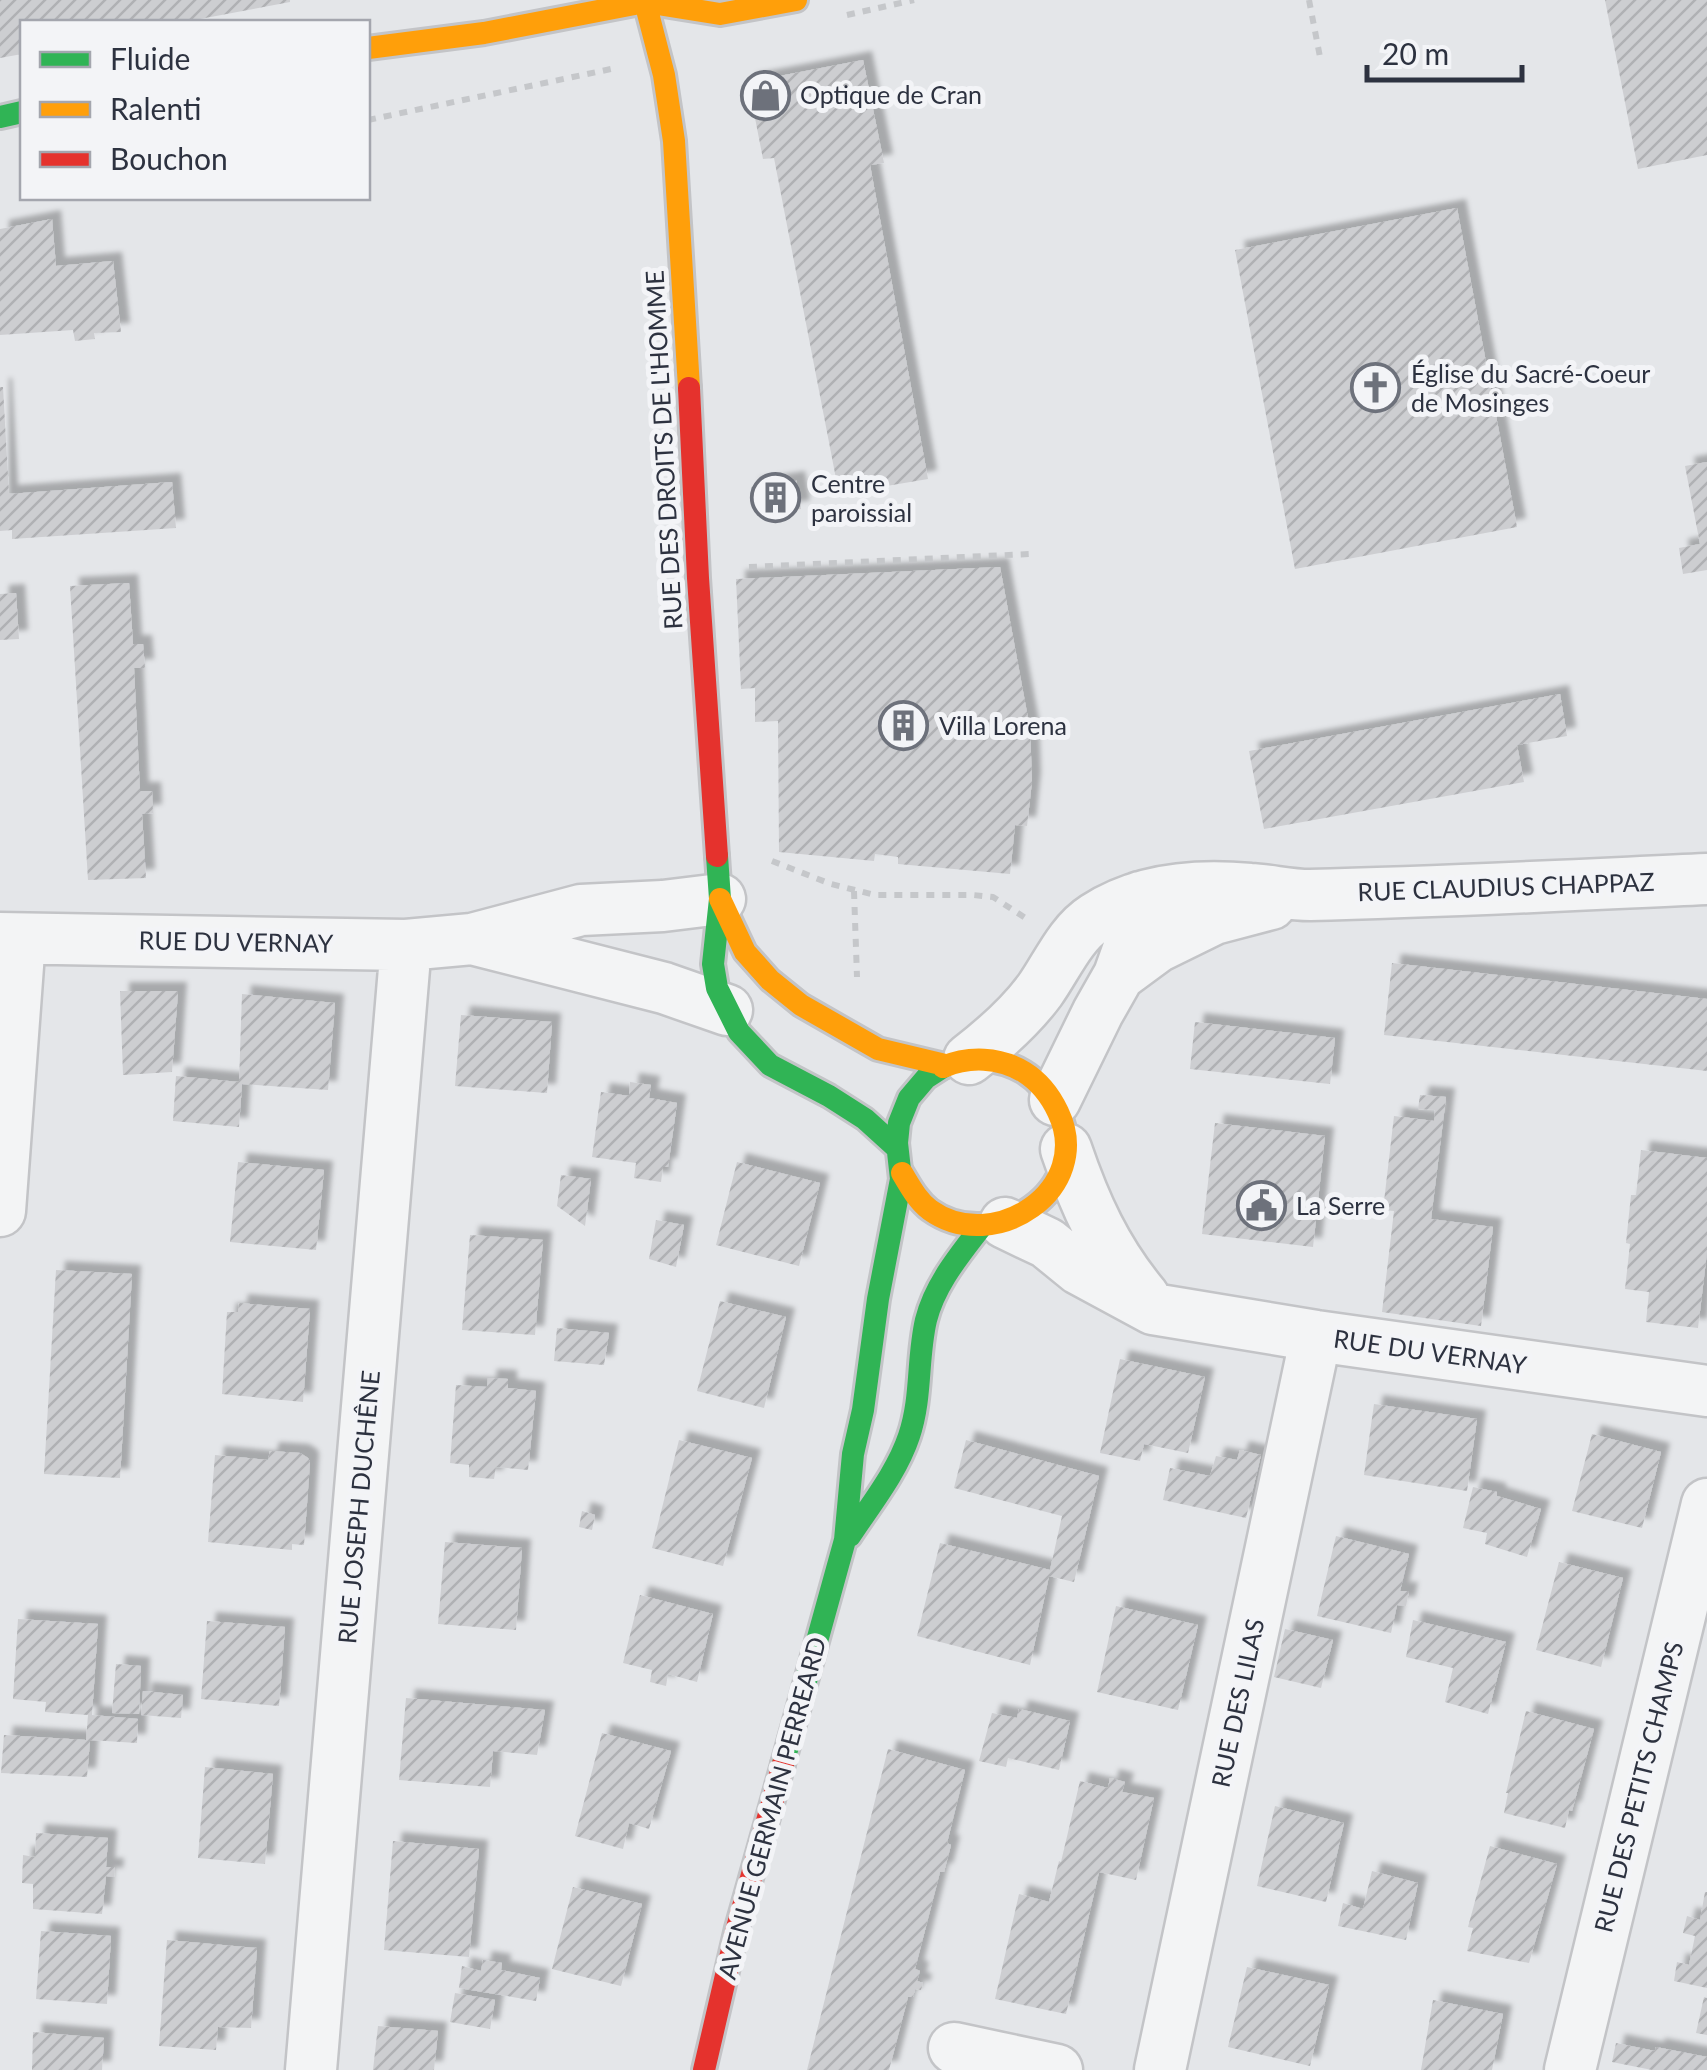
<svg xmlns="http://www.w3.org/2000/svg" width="1707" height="2070" font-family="Lato,sans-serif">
  <defs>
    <pattern id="building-hatch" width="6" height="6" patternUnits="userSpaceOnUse" patternTransform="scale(2.5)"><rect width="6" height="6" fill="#cdced1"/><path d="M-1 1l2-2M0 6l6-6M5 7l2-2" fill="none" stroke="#b0b1b4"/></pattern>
    <filter id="shadow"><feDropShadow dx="9" dy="-9" stdDeviation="2.5" flood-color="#0004"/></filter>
  </defs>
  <rect width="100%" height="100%" fill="#e4e6e9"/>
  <!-- building -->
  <path fill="url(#building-hatch)" filter="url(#shadow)" d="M0 0H290V2L184 22H22V54L0 58Z
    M1605 0H1707V155L1638 169Z
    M863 60 884 163 870 165 928 479 839 494 774 158 763 159 748 82Z
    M1457 208 1517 527 1295 569 1235 250Z
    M52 219 56 266 113 261 121 332 94 333 95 339 75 341 73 330 0 335V229Z
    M0 387H3L9 494 172 482 176 528 12 539V530L0 531Z
    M1707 462V570L1683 574 1679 548 1700 544 1685 466Z
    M796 480 801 509 757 516 751 487Z
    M1000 567 1030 729 1032 781 1027 826 1015 825 1010 874 898 864V857L875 854 874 861 779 852 778 721 755 722V688L741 689 736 579Z
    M129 583 133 644H143L145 668H134L140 791H152L153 813 142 814 146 878 88 880 70 586Z
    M16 593 19 639 0 640V594Z
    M1560 694 1567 736 1517 745 1524 782 1264 829 1249 751Z
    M1392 963 1707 999V1071L1384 1035Z
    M120 991H178L172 1072 123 1075Z
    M242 994 335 1003 328 1090 242 1084 239 1127 173 1121 176 1076 239 1082Z
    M461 1015 552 1022 547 1093 455 1086Z
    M1195 1022 1335 1038 1330 1084 1190 1069Z
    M630 1082 651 1085 649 1098 677 1103 668 1167H663L661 1182 634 1178 636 1163 592 1157 601 1092 629 1096Z
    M1420 1095 1446 1097 1431 1219 1493 1227 1481 1326 1382 1312 1394 1211 1383 1210 1394 1116 1434 1121 1435 1110 1418 1109Z
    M1215 1123 1325 1136 1313 1247 1202 1234Z
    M1641 1150 1707 1158V1252L1698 1328 1646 1322 1649 1292 1625 1289 1630 1244 1626 1243 1631 1195H1636Z
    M238 1162 324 1170 316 1250 230 1242Z
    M737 1162 820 1183 799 1266 716 1245Z
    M561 1175 591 1179 585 1226 557 1206Z
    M656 1220 684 1225 676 1267 649 1259Z
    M470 1235 543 1240 535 1335 462 1330Z
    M56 1270 132 1274 120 1478 44 1474Z
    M720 1301 786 1317 764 1408 697 1391Z
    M239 1303 310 1309 303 1402 222 1394 227 1312H238Z
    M557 1328 609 1333 604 1365 554 1361Z
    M1120 1359 1205 1377 1188 1453 1144 1444 1140 1461 1100 1453Z
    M488 1378 508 1379V1388L536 1391 528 1470 496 1467 494 1479 469 1477V1465L450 1463 456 1385 487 1387Z
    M1374 1404 1477 1419 1467 1491 1364 1475Z
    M1592 1434 1661 1452 1642 1528 1572 1511Z
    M679 1440 752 1458 723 1566 652 1548Z
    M966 1440 1099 1476 1074 1582 1049 1576 1030 1665 917 1636 940 1543 1050 1570 1062 1516 954 1488Z
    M1240 1450 1261 1455 1246 1518 1163 1500 1170 1468 1210 1476 1216 1456 1237 1460Z
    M270 1451 300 1453 308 1458 310 1462 304 1545 292 1544V1550L208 1542 215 1455 268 1460Z
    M1473 1487 1497 1492V1496L1541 1509 1527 1557 1485 1544 1487 1533 1463 1528Z
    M582 1511 595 1515 592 1530 579 1527Z
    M1336 1536 1409 1554 1400 1591H1409L1406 1606 1397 1605 1391 1633 1317 1616Z
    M445 1542 522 1548 516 1630 438 1624Z
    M1559 1562 1623 1578 1601 1667 1536 1650Z
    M640 1595 713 1614 697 1682 668 1674 666 1686 650 1682 652 1670 623 1663Z
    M1116 1606 1198 1625 1178 1710 1097 1692Z
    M18 1619 98 1624 92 1715 138 1719 137 1743 90 1740 87 1777 1 1773 4 1735 86 1740 88 1715 45 1712 46 1702 13 1699Z
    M1413 1620 1506 1642 1488 1714 1445 1702 1453 1668 1406 1657Z
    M207 1621 285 1627 279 1706 201 1699Z
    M1285 1629 1333 1640 1321 1688 1274 1677Z
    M116 1664 141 1666 139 1714 112 1713Z
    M143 1691 183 1695 181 1718 141 1715Z
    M406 1698 545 1710 537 1755 493 1751 490 1787 399 1780Z
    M1019 1709 1070 1721 1059 1770 1008 1758 1006 1767 979 1761 992 1713 1017 1718Z
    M1526 1711 1594 1729 1572 1811 1569 1810 1565 1828 1504 1813 1508 1793H1506Z
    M602 1733 671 1751 649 1829 629 1823 623 1849 575 1836Z
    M888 1749 965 1770 947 1843 951 1845 944 1872H940L915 1969 920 1971 917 1981 923 1983 921 1990 915 1989 913 1997H908L889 2070H807Z
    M205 1767 273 1774 265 1864 198 1858Z
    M1110 1778 1125 1782 1122 1792 1154 1798 1136 1880 1099 1872 1066 2014 995 1999 1019 1894 1049 1902 1059 1861 1061 1862 1080 1781 1108 1788Z
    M1275 1806 1344 1823 1326 1902 1257 1886Z
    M36 1833 108 1838 106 1867H115L114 1877 106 1876 102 1914 33 1909V1884L22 1883 23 1855 35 1857Z
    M393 1841 479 1849 469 1957 384 1950Z
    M1490 1846 1557 1864 1529 1963 1467 1951 1473 1928 1468 1927Z
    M1372 1871 1418 1883 1406 1940 1338 1926 1343 1903 1363 1909Z
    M573 1887 642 1904 621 1986 552 1969Z
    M1705 1892H1707V1988L1674 1981 1677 1962 1689 1965 1695 1936 1683 1933 1687 1916 1700 1920Z
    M41 1931 111 1936 107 2004 36 1999Z
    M167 1940 257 1948 251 2028 218 2027 216 2050 159 2046Z
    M483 1960 502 1963 501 1970 540 1978 536 2001 459 1988 462 1966 481 1971Z
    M1247 1967 1329 1985 1310 2066 1228 2047Z
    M455 1993 495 2000 490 2029 450 2022Z
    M1704 1997 1707 1998V2035L1696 2033Z
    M1433 2000 1503 2014 1492 2070H1421Z
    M378 2026 438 2031 434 2070H373Z
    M33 2032 104 2038 102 2070H32Z
    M1616 2043 1655 2051 1656 2047 1707 2057V2070H1652L1612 2062Z"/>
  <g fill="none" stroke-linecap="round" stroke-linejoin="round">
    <defs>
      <path id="street" d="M0 938 406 945 472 939 581 910 663 906 720 899
        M476 940 664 988 727 1010
        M1119 975 1157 947 1214 919 1271 904
        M969 1059C995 1039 1020 1017 1040 990 1057 966 1070 934 1095 918 1141 888 1197 884 1250 889 1270 890 1290 895 1310 895 1443 892 1575 885 1707 879
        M1055 1100 1098 1012 1119 975 1135 930 1140 897
        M1066 1149C1085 1205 1106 1251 1144 1297
        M0 1211 20 939
        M1005 1223 1047 1243 1079 1269 1153 1309 1316 1336 1707 1391
        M954 2048 1057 2070
        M311 2070 406 945
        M1160 2070 1316 1336
        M1570 2070 1707 1504"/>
      <path id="fast" d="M0 117 22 112
        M717 856 720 899 713 964 717 988 739 1032 770 1065 829 1096 865 1119 897 1148
        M850 1536C871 1504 897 1472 909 1436 922 1398 917 1358 926 1320 935 1284 959 1256 981 1227
        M783 1764 845 1540 853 1454 863 1410 878 1299 901 1179 897 1143 899 1123 909 1098 926 1078 943 1067"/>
      <path id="slow" d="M645 2 664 75 674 141 689 388
        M368 48 484 33 645 2 720 14 796 0
        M720 899 745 952 770 980 801 1005 878 1049 945 1065
        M902 1173C910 1186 917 1200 930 1210 994 1256 1095 1189 1058 1112 1050 1095 1040 1082 1024 1072 999 1057 969 1056 943 1067"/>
      <path id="jam" d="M689 388 698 578 717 856
        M704 2070 737 1928 783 1764"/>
    </defs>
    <!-- street casing -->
    <use href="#street" stroke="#c3c4c7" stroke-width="55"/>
    <!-- fast casing -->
    <use href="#fast" stroke="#c3c4c7" stroke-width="28"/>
    <!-- slow casing -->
    <use href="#slow" stroke="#c3c4c7" stroke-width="28"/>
    <!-- jam casing -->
    <use href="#jam" stroke="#c3c4c7" stroke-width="28"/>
    <!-- path -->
    <path stroke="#c5c7ca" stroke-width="6" stroke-dasharray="8 8" stroke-linecap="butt" d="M1309 0 1320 57
      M847 15 914 0
      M368 120 611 69
      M749 567 1029 554
      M772 861 831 884 875 895H973L993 897 1027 919
      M854 891 857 977"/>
    <!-- street -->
    <use href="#street" stroke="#f3f4f5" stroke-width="50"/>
    <!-- fast -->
    <use href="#fast" stroke="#30b455" stroke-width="22"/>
    <!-- slow -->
    <use href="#slow" stroke="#ff9f0a" stroke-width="22"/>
    <!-- jam -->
    <use href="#jam" stroke="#e5322d" stroke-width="22"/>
  </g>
  <!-- icons -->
  <defs>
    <symbol id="shop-ring" viewBox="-11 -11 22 22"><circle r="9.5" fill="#f3f4f7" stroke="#6d717b" stroke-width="1.5"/><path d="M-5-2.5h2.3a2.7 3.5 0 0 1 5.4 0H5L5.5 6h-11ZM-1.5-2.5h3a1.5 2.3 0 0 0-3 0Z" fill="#6d717b"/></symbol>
    <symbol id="church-ring" viewBox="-11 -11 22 22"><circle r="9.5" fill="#f3f4f7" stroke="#6d717b" stroke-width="1.5"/><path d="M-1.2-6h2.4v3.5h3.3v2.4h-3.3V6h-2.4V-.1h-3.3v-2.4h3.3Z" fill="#6d717b"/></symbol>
    <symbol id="building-ring" viewBox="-11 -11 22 22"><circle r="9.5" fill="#f3f4f7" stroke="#6d717b" stroke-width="1.5"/><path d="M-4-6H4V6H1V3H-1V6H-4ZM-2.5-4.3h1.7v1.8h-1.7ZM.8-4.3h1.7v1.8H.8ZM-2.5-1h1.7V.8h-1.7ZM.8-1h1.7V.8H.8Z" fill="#6d717b"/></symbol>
    <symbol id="civic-ring" viewBox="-11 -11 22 22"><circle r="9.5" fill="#f3f4f7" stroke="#6d717b" stroke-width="1.5"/><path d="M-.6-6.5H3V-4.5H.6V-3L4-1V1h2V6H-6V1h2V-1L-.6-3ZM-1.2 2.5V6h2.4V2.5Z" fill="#6d717b"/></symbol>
  </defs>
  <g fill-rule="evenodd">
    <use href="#shop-ring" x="738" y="68" width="55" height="55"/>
    <use href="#church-ring" x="1348" y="360" width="55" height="55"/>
    <use href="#building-ring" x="748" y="470" width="55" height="55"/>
    <use href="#building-ring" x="876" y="698" width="55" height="55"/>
    <use href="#civic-ring" x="1234" y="1178" width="55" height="55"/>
  </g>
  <g text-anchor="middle" stroke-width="10" stroke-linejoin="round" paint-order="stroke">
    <!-- poi labels -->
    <g font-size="25" fill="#2d3240" stroke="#f3f4f7" text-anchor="start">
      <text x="800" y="104">Optique de Cran</text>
      <text x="1411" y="383">Église du Sacré-Coeur<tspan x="1411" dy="29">de Mosinges</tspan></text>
      <text x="811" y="493">Centre<tspan x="811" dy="29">paroissial</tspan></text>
      <text x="939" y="735">Villa Lorena</text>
      <text x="1296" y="1215">La Serre</text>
    </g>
    <!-- street labels -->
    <g font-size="25" fill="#2d3240" stroke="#f3f4f7">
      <text transform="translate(664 450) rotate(-93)" y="9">RUE DES DROITS DE L'HOMME</text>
      <text transform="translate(1506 887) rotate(-2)" y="9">RUE CLAUDIUS CHAPPAZ</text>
      <text transform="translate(236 942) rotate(1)" y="9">RUE DU VERNAY</text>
      <text transform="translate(1430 1352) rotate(8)" y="9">RUE DU VERNAY</text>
      <text transform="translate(359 1507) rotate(-85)" y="9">RUE JOSEPH DUCHÊNE</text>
      <text transform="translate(1238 1703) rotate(-78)" y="9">RUE DES LILAS</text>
      <text transform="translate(1639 1787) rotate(-76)" y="9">RUE DES PETITS CHAMPS</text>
      <text transform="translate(772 1808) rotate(-75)" y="9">AVENUE GERMAIN PERREARD</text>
    </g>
  </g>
  <!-- legend -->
  <rect x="20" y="20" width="350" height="180" fill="#f3f4f7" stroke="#a4a6ae" stroke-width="2.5"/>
  <rect x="40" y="52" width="50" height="15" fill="#30b455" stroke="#a4a6ae" stroke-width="2.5"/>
  <text x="110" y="70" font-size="30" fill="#2d3240">Fluide</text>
  <rect x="40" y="102" width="50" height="15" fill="#ff9f0a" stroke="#a4a6ae" stroke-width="2.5"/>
  <text x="110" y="120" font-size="30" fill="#2d3240">Ralenti</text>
  <rect x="40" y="152" width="50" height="15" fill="#e5322d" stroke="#a4a6ae" stroke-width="2.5"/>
  <text x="110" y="170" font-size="30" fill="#2d3240">Bouchon</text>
  <!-- scale -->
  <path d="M1367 65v15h155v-15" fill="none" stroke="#2d3240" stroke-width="5"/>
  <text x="1382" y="65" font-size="30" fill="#2d3240" stroke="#f3f4f7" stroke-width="8" paint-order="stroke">20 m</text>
</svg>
